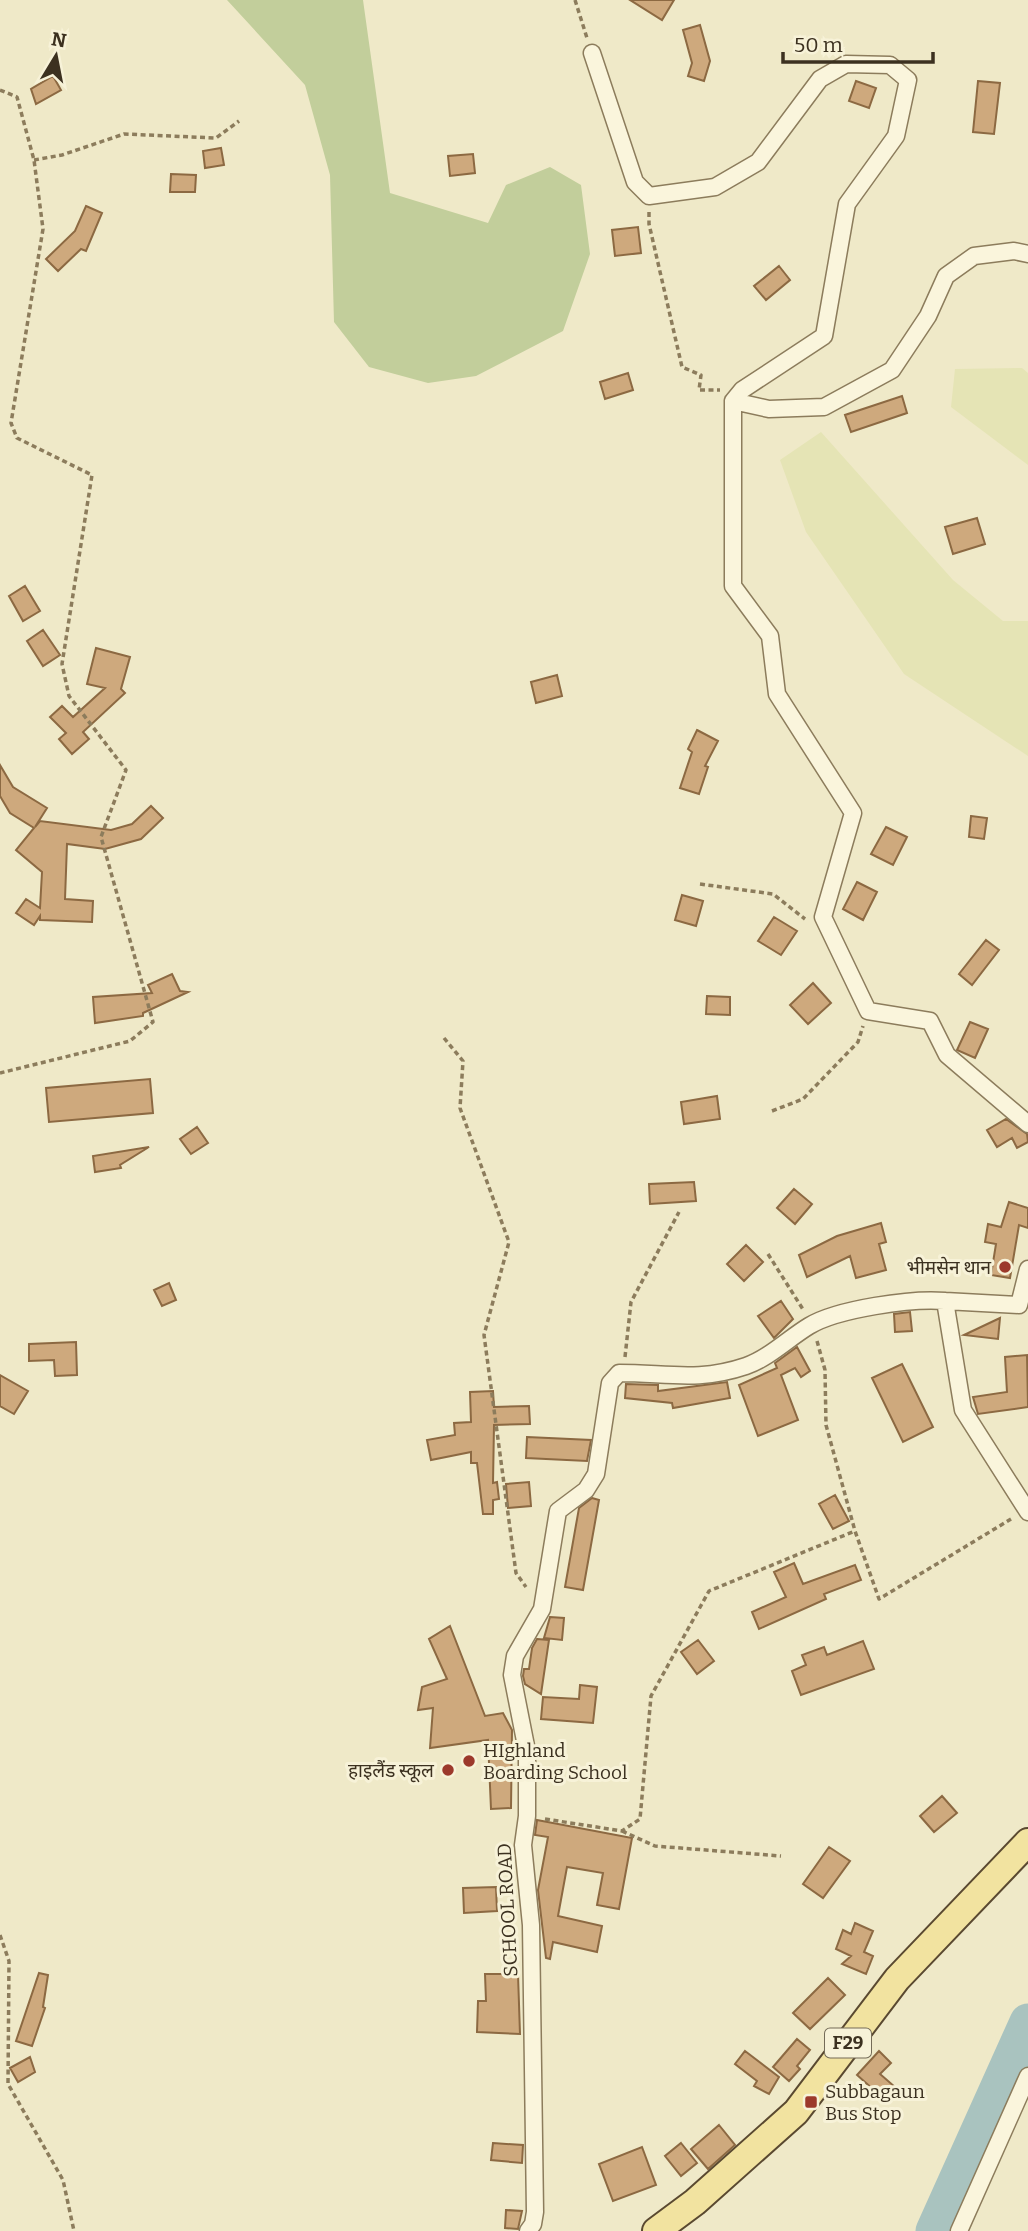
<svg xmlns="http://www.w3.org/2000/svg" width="1028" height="2231" font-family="Bitter,'Noto Sans Devanagari',serif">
  <rect width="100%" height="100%" fill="#efe9c8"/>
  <!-- farmland -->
  <path fill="#e5e4b5" d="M1022 368 1028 373V465L951 407 955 369Z
    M821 432 953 580 1003 621H1028V756L904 674 806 532 780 460Z"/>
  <!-- green -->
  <path fill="#c2ce9b" d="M227 0H363L390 193 488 223 506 185 550 167 581 185 590 254 563 331 476 376 428 383 369 367 334 322 330 175 305 85Z"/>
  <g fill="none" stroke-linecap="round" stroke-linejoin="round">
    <!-- river -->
    <path stroke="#a9c3bf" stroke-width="37" d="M934 2231 1028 2022"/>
  </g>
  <!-- building -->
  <path fill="#cea97d" stroke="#8c6942" stroke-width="2" d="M630 0H674L662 20Z
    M700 25 710 61 704 81 688 76 692 63 683 30Z
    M53 76 61 90 36 104 31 89Z
    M856 81 876 88 869 108 849 101Z
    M978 81 1000 83 994 134 973 132Z
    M221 148 224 165 205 168 203 151Z
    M473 154 475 173 450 176 448 156Z
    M171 174 196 175 195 192H170Z
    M86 206 102 213 86 251 81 249 58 271 46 259 75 231Z
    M638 227 641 253 615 256 612 230Z
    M779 266 790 280 766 300 754 286Z
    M628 373 633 390 605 399 600 382Z
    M902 396 907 413 851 432 845 415Z
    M977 518 985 544 953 554 945 527Z
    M25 586 40 611 23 621 9 596Z
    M43 630 60 655 43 666 27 641Z
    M96 648 130 657 121 689 125 693 83 732 89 739 72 754 59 739 66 733 50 717 62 706 73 717 105 688 87 684Z
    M557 675 562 696 536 703 531 682Z
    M697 730 718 741 705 766 708 767 699 794 680 788 692 752 688 749Z
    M0 765 13 787 47 808 35 827 40 821 111 830 132 824 151 806 163 818 141 839 105 849 67 844 65 899 93 901 92 922 40 920V916L34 925 16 913 26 899 40 908 42 872 16 850 34 828 10 813 0 796Z
    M971 816 987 818 984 839 969 837Z
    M886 827 907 837 893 865 871 854Z
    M857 882 877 892 863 920 843 909Z
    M682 895 703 901 696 926 675 920Z
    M774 917 797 931 781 955 758 941Z
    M986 940 999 950 972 985 959 974Z
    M172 974 180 991 188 992 143 1013V1016L95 1023 93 997 152 993 148 985Z
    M813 983 831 1003 808 1024 790 1005Z
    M707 996 730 997V1015L706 1014Z
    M970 1022 988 1029 975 1058 957 1050Z
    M150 1079 153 1113 49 1122 46 1088Z
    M717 1096 720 1119 684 1124 681 1102Z
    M1006 1119 1027 1134 1028 1142 1017 1148 1012 1138 997 1147 987 1130Z
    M197 1127 208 1143 191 1154 180 1139Z
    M149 1147 120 1165 121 1168 95 1172 93 1156Z
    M694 1182 696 1201 650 1204 649 1184Z
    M794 1189 812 1204 795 1224 777 1208Z
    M1009 1202 1028 1208V1228L1019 1225 1010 1278 991 1275 996 1244 985 1242 988 1224 1001 1227Z
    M881 1223 886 1242 879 1244 886 1270 856 1278 850 1256 807 1277 799 1255 837 1236Z
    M746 1245 763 1262 744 1281 727 1264Z
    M169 1283 176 1300 162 1306 154 1290Z
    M781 1301 793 1319 774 1338 758 1316Z
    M910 1312 912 1331 895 1332 894 1314Z
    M1000 1318 998 1339 964 1335Z
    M76 1342 77 1375 55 1376 54 1360 29 1361V1344Z
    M797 1347 810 1371 801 1377 795 1368 781 1375 798 1420 758 1436 739 1385 777 1368 775 1363Z
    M1027 1355 1028 1407 978 1414 973 1397 1007 1392 1005 1357Z
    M902 1364 933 1427 903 1442 872 1378Z
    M0 1375 28 1391 14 1414 0 1406Z
    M727 1382 730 1398 673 1408 672 1403 625 1398 626 1384 658 1385V1391Z
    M493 1391 494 1407 529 1406 530 1424 494 1425 493 1483 497 1482 499 1499 493 1500V1514H483L477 1463H471V1452L431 1460 427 1440 455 1435 454 1423 471 1422 470 1392Z
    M527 1437 591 1440 587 1461 526 1458Z
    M529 1482 531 1506 508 1508 506 1484Z
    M835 1495 849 1521 833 1529 819 1504Z
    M592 1498 599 1500 583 1590 565 1587 579 1508Z
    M794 1563 803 1584 855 1565 861 1580 824 1594 826 1599 759 1629 752 1612 786 1597 774 1572Z
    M550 1617 564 1618 562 1640 544 1638Z
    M450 1626 485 1716 503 1713 512 1730 511 1808 491 1809 488 1740 430 1748 433 1708 418 1710 422 1687 447 1679 429 1639Z
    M537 1639 549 1640 541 1694 525 1684 523 1676 524 1669H529L532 1648Z
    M698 1640 714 1661 697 1674 681 1652Z
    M863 1641 874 1669 801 1695 792 1671 806 1665 802 1655 824 1647 827 1655Z
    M580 1685 597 1687 593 1723 541 1719 543 1697 579 1699Z
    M942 1796 957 1813 934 1832 920 1816Z
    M537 1820 632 1838 619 1909 597 1905 603 1873 567 1867 558 1916 602 1926 597 1952 553 1942 550 1959 546 1958 538 1890 548 1837 535 1835Z
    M829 1847 850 1861 823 1898 803 1884Z
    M496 1887 497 1911 464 1913 463 1888Z
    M855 1923 873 1931 864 1952 873 1956 866 1974 842 1964 851 1956 836 1949 843 1930 851 1934Z
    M39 1973 48 1975 43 2007 45 2008 32 2046 16 2041Z
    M485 1974H518L520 2034 477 2032 478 2001H486Z
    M828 1978 845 1995 810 2029 793 2013Z
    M797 2039 810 2050 797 2066 800 2069 789 2081 773 2067Z
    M745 2051 779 2077 769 2094 754 2086 757 2081 735 2064Z
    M879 2051 891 2063 880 2074 895 2087 884 2099 857 2075Z
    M30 2057 35 2072 18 2082 10 2068Z
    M719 2125 735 2145 708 2169 691 2149Z
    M493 2143 523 2145 522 2163 491 2160Z
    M681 2143 697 2163 681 2176 665 2156Z
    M642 2147 656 2185 613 2201 599 2164Z
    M506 2210 522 2211 518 2229 505 2228Z"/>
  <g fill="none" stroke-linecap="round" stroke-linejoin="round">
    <defs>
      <path id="street" d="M592 53 635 182 649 196 715 187 758 162 820 79 846 64 890 65 908 80 896 136 847 204 824 336 742 390 733 401V586L770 636 777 694 853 813 823 917 868 1011 930 1021 947 1055 1028 1124
        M733 401 769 409 824 407 892 370 928 316 946 276 974 256 1014 251 1028 254
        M1028 1269 1019 1305 945 1301 963 1410 1028 1512
        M528 2231 533 2224 535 2212 531 1925 523 1845 527 1816V1751L512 1675 515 1656 542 1609 558 1511 586 1490 596 1474 610 1383 619 1373C667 1373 699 1382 746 1366 769 1358 789 1338 809 1326 837 1309 912 1298 945 1301
        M959 2231 1028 2076"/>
      <path id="primary" d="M656 2231 695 2202 796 2112 897 1979 1028 1842"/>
    </defs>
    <!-- street casing -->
    <use href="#street" stroke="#8c7c5c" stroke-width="19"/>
    <!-- primary casing -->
    <use href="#primary" stroke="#5a4930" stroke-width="30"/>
    <!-- path -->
    <path stroke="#8c7c5c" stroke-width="3.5" stroke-dasharray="5 3.5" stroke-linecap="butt" d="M575 0 587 38
      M0 90 17 97 34 160 43 229 11 423 17 438 92 475 62 664 69 696 126 770 101 837 153 1022 130 1041 0 1073
      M34 160 62 155 124 134 216 138 239 121
      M649 212V224L682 367 701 375 699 390H720
      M700 884 773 894 805 919
      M444 1038 463 1061 460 1108 509 1242 484 1335 516 1573 526 1587
      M772 1111 803 1099 858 1042 863 1026
      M768 1254 804 1311
      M817 1341 825 1370 826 1425 855 1531
      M625 1357 631 1302 679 1212
      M545 1819 622 1831 640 1819 651 1696 709 1591 855 1531 879 1599 1011 1519
      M622 1831 655 1846 781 1856
      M0 1935 9 1961 8 2084 63 2180 74 2231"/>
    <!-- street -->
    <use href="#street" stroke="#faf5dc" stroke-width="16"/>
    <!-- primary -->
    <use href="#primary" stroke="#f2e3a0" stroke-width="26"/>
  </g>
  <!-- markers -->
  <g fill="#9c392b" stroke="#f7f2d8" stroke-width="2.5">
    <circle cx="1005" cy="1267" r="7"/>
    <circle cx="469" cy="1761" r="7"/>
    <circle cx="448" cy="1770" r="7"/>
    <rect x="804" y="2095" width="14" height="14" rx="3.5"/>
  </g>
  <g text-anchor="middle" stroke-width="6" stroke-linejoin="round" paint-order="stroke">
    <!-- shield labels -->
    <rect fill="#f7f2d8" stroke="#746b57" stroke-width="2" x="825" y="2028.5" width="46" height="29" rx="5"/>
    <g font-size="18" font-weight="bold" fill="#3c3120">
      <text x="848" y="2049">F29</text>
    </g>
    <!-- poi labels -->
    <g font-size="19" fill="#3c3120" stroke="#f7f2d8" text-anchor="end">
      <text x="991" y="1274">भीमसेन थान</text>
      <text x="483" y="1757" text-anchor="start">HIghland<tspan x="483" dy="22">Boarding School</tspan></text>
      <text x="434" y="1777">हाइलैंड स्कूल</text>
      <text x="825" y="2098" text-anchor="start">Subbagaun<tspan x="825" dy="22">Bus Stop</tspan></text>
    </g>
    <!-- street labels -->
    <g font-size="19" fill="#3c3120" stroke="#f7f2d8">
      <text transform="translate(507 1910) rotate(-93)" y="7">SCHOOL ROAD</text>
    </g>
  </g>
  <!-- north arrow -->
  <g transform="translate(56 56) rotate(10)" stroke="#f7f2d8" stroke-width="5" paint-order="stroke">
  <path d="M0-5L12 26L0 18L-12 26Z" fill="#3c3120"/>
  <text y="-10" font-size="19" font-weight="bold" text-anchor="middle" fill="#3c3120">N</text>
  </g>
  <!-- scale -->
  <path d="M783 52v10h150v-10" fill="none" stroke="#3c3120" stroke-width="3.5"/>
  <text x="794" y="52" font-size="21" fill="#3c3120" stroke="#f7f2d8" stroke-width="5" paint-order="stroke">50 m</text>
</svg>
